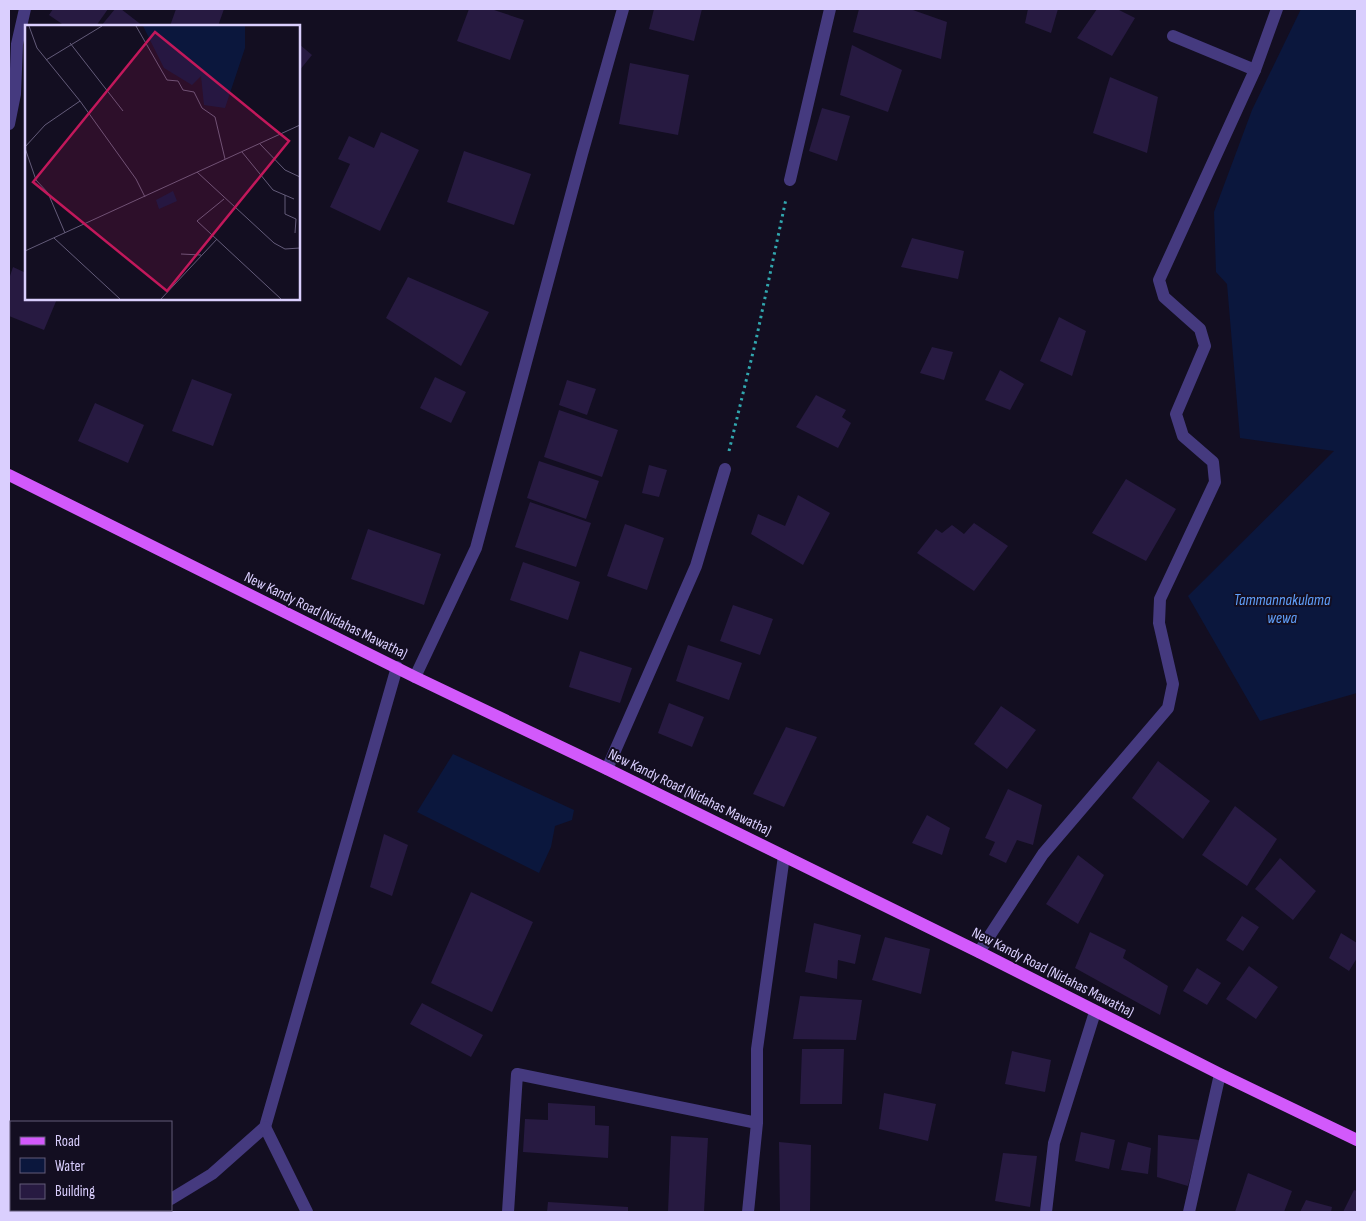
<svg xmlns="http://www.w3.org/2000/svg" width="1366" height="1221" font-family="'Sofia Sans Condensed',sans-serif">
  <rect width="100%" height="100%" fill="#130e21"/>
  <!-- water -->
  <path fill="#0b173d" d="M1301 9H1357V693L1260 721 1188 596 1334 451 1240 438 1227 284 1216 272 1214 212 1252 110Z
    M453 754 574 810 572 820 555 826 551 847 539 873 417 812Z"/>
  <!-- building -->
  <path fill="#271a41" d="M53 9H108L96 26H65L49 15Z
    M115 9H121L143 26H101Z
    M176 9H224L218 26H170Z
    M469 9H491L524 20 510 60 457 41Z
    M654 9H702L694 41 649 29Z
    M859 9H910L947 22 941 59 853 32Z
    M1028 9H1058L1051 33 1025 23Z
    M1097 9H1117L1135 18 1112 56 1077 38Z
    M299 44 312 55 299 71Z
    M852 45 902 70 888 112 840 95Z
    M630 63 689 75 678 135 619 124Z
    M1110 77 1158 97 1147 153 1093 133Z
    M822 108 850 116 837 161 809 151Z
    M381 132 419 150 380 231 330 207 350 164 338 159 349 136 374 148Z
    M464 151 531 174 514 225 447 202Z
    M912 238 964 251 958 279 901 267Z
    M13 267 26 273V299H57L44 330 9 316V279Z
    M408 277 489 312 461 366 386 318Z
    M1059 317 1086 331 1072 376 1040 361Z
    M932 347 953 352 944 380 920 373Z
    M1000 370 1024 384 1010 410 985 400Z
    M435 377 466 392 451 423 420 408Z
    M192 379 232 394 213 446 172 431Z
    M567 380 596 389 587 415 559 405Z
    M816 395 846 410 842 417 851 423 838 448 796 427Z
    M95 403 144 425 128 463 78 441Z
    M559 410 618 430 602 477 544 457Z
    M539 461 599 481 586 519 527 498Z
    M649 465 667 470 659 497 642 493Z
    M1126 479 1176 509 1146 561 1092 533Z
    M798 495 830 513 803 565 751 534 758 514 785 526Z
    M530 502 591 523 576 567 515 547Z
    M974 523 1008 546 974 591 917 553 936 529 942 533 952 525 964 534Z
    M625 524 664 538 647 590 607 576Z
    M368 529 441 554 424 605 351 579Z
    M523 562 580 582 568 620 510 600Z
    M733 605 773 619 760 655 720 641Z
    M688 645 742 663 729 700 676 681Z
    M580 651 632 668 620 703 569 687Z
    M669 703 704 717 692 747 658 733Z
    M1001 706 1036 730 1007 769 974 744Z
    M786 727 817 737 784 807 753 794Z
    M1158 761 1210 801 1183 839 1132 798Z
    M1008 789 1042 805 1033 845 1017 840 1006 863 989 855 995 842 985 838Z
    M1235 806 1277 839 1247 886 1202 855Z
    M927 815 950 828 942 855 912 843Z
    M384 834 408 845 392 896 370 887Z
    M1078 855 1104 875 1078 924 1046 904Z
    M1280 858 1316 891 1293 920 1255 889Z
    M471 892 533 922 492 1012 431 983Z
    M1242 916 1259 927 1243 951 1226 940Z
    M814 923 861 935 855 964 838 960 837 979 805 972Z
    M1090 932 1126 950 1123 958 1168 986 1160 1015 1075 968Z
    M1341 933 1357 943V958L1349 971 1329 958Z
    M885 937 930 949 921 994 872 980Z
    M1249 966 1278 987 1256 1019 1226 999Z
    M1197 968 1221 983 1207 1005 1183 991Z
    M800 996 862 1000 856 1040 793 1039Z
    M422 1003 483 1035 471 1057 410 1024Z
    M802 1049H844L842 1104H800Z
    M1012 1051 1051 1060 1045 1092 1005 1084Z
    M884 1093 936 1104 928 1141 879 1129Z
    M548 1103 595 1106V1125L609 1126 608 1158 523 1152 525 1119 548 1120Z
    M1081 1132 1115 1140 1109 1169 1075 1161Z
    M1158 1135 1200 1140 1188 1186 1157 1177Z
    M671 1136 708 1138 704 1212H668Z
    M779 1142 811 1145 810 1212 780 1211Z
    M1128 1142 1151 1148 1148 1174 1121 1170Z
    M1003 1153 1037 1156 1030 1207 995 1201Z
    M1248 1173 1292 1191 1284 1212H1235Z
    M1354 1190 1357 1191V1212H1343Z
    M1306 1200 1332 1207 1331 1212H1300Z
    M548 1202 628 1207V1212H547Z"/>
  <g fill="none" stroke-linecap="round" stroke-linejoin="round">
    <!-- path -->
    <path stroke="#31a7af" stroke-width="3" stroke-dasharray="2.5 4" stroke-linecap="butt" d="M729 451 756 340 786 199"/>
    <!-- service -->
    <path stroke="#453a7f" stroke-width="12" d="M1173 36 1255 70
      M607 769 696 566 725 469
      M171 1199 212 1174 265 1127 397 667
      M151 1212 155 1210"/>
    <!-- minor -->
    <path stroke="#453a7f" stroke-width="12" d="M9 124 15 94 17 44 25 9
      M790 180 830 9
      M415 677 476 548 582 154 623 9
      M979 952 1043 854 1168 708 1173 684 1159 623 1160 599 1215 482 1213 462 1183 436 1176 414 1205 346 1200 329 1164 297 1159 280 1255 70 1277 9
      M265 1127 307 1212
      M508 1212 517 1074 757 1123
      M748 1212 757 1123V1049L784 856
      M1046 1212 1054 1143 1095 1012
      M1189 1212 1220 1074"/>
    <!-- primary -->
    <path stroke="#d259fb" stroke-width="12" d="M9 475 415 677 607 769 979 952 1220 1074 1357 1140"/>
  </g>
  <g text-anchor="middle" stroke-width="4" stroke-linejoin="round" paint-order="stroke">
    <!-- street labels -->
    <g font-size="15" fill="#dacffe" stroke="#130e21">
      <text transform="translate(326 615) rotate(26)" y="5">New Kandy Road (Nidahas Mawatha)</text>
      <text transform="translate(690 792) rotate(26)" y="5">New Kandy Road (Nidahas Mawatha)</text>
      <text transform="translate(1053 972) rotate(27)" y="5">New Kandy Road (Nidahas Mawatha)</text>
    </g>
    <!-- water labels -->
    <g font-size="16" font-style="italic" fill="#60a0fb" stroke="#130e21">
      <text x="1282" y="605">Tammannakulama<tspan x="1282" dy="18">wewa</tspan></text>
    </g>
  </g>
  <!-- overview -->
  <g transform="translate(25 25)">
    <rect width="275" height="275" fill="#130e21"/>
    <path d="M118 1H220V23L200 83 179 80 176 51 167 60 139 43ZM148 166 152 176 134 184 131 175Z" fill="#0b173d"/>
    <path fill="none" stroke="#635b79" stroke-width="1" d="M4 1 12 23 55 76 111 154 120 172M111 1 142 55 153 56 158 65 169 67 177 83 190 92 200 134M45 18 98 86M21 35 77 1M235 119 260 145 275 152M0 122 20 100 55 76M0 123 11 155 23 168 40 208M217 127 248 165 269 174M172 147 249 218 260 224 275 223M260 170V189L271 194 270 208M199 174 172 196 256 274M29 213 95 274M0 226 275 100M156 229 176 230M136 274 192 214"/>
    <path fill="#c2185b" fill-opacity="0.15" stroke="#c2185b" stroke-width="2.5" d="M130 7 264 116 142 266 8 157Z"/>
    <rect width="275" height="275" fill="none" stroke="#dacffe" stroke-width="2.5"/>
  </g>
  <!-- border -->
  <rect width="1366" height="1221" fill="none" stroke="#dacffe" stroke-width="20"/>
  <!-- legend -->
  <rect x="10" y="1121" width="162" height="90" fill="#130e21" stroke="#635b79"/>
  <rect x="20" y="1137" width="25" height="8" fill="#d259fb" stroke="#635b79"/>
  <text x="55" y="1146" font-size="15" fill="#dacffe">Road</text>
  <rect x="20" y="1158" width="25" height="15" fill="#0b173d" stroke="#635b79"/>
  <text x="55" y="1171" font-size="15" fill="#dacffe">Water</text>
  <rect x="20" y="1184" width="25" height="15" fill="#271a41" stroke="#635b79"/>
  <text x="55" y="1196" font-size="15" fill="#dacffe">Building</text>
</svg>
